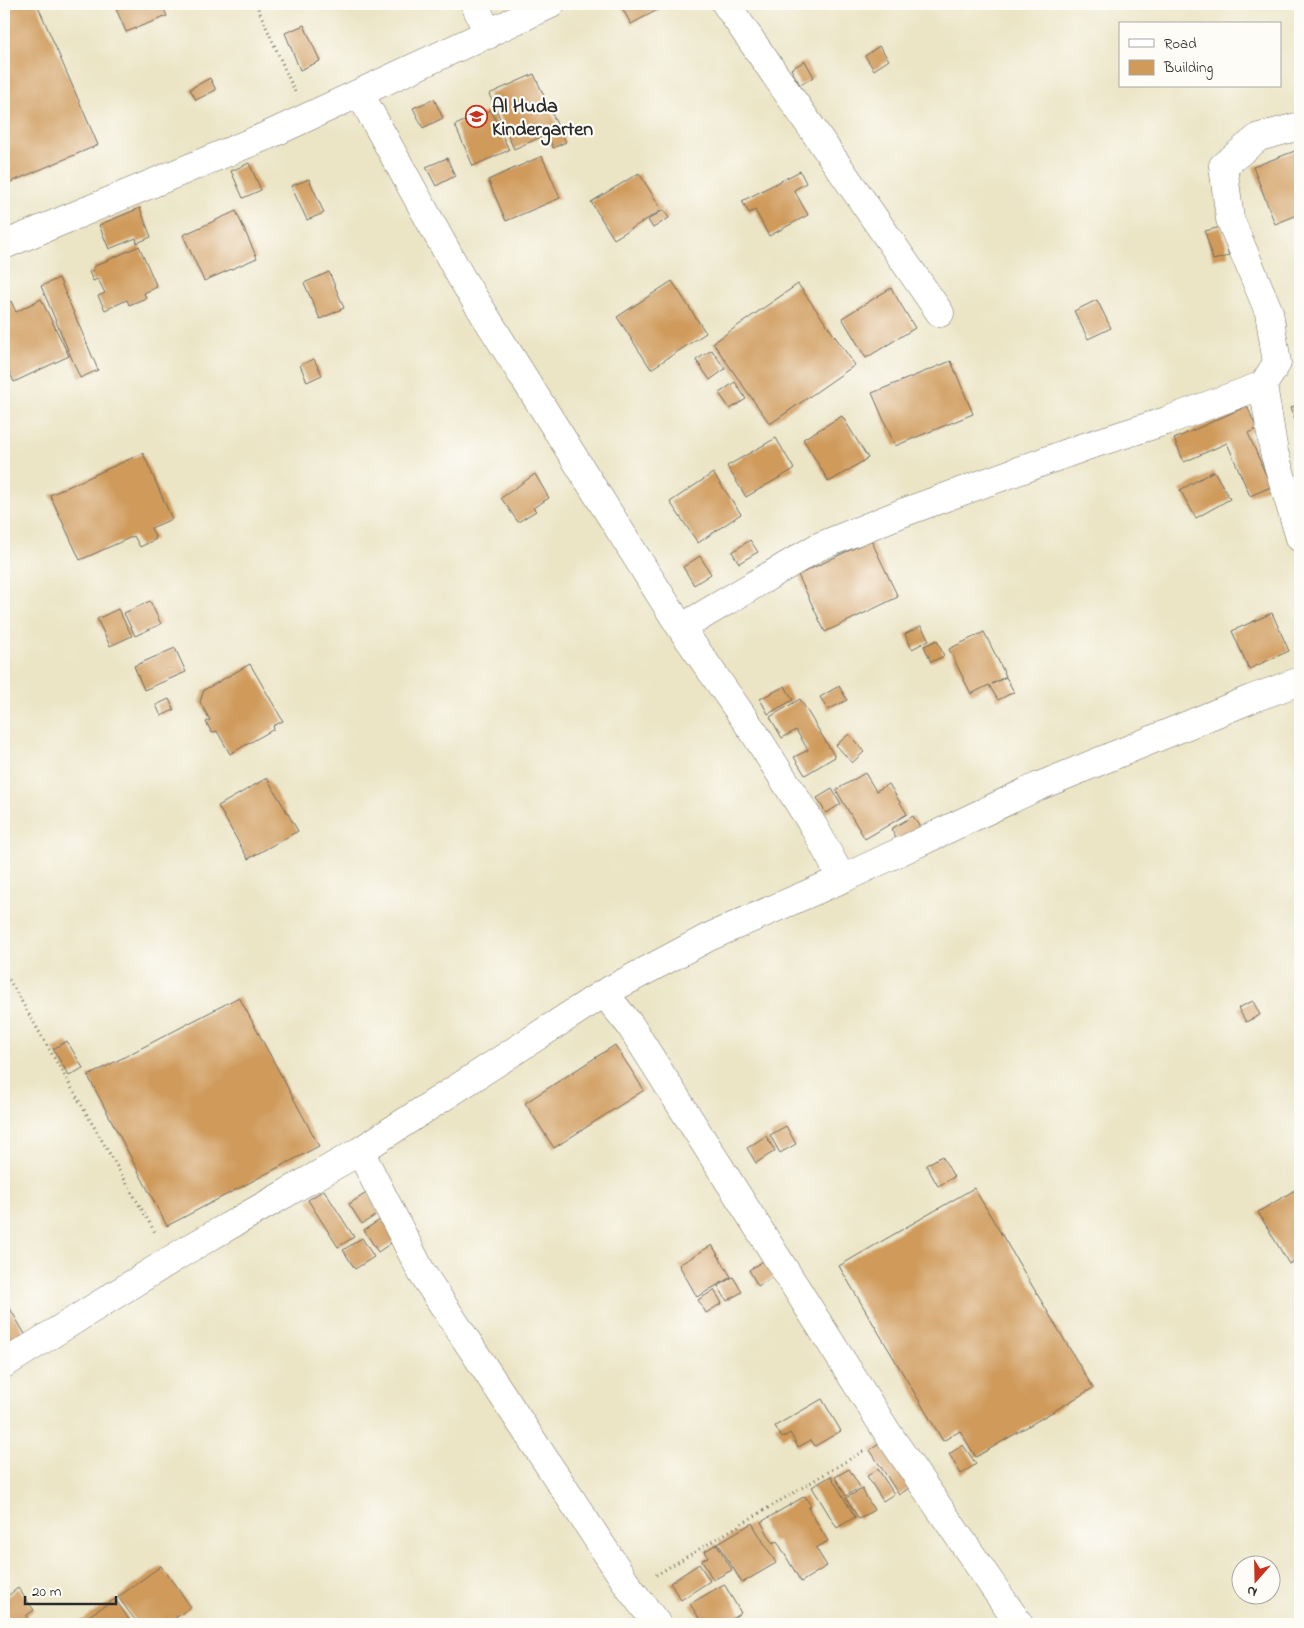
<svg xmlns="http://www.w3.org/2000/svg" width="1304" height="1628" font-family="'Indie Flower',sans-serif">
  <rect width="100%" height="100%" fill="#fdfcf7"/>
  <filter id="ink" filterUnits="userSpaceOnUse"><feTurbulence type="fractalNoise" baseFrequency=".02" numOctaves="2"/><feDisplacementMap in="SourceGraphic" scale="10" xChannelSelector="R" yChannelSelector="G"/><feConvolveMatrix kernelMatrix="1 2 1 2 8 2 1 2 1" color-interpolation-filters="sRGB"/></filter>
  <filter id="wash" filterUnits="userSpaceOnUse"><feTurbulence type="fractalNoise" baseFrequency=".0096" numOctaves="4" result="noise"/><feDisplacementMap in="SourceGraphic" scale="20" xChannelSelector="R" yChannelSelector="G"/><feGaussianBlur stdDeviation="1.12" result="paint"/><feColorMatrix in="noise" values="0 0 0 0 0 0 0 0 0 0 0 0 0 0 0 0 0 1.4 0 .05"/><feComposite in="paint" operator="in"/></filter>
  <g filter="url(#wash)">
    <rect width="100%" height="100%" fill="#ebe4c5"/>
    <g id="blocks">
      <!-- building -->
      <path fill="#cf9a5a" d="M4 4H37L98 145 4 185Z
        M114 4H162L167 16 126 32Z
        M620 4H669L631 24Z
        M304 25 320 61 300 70 285 33Z
        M879 46 889 60 874 70 865 56Z
        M805 61 814 77 800 85 791 69Z
        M534 74 559 129 514 149 489 94Z
        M210 78 216 90 196 100 190 89Z
        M434 99 443 118 423 128 413 108Z
        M491 110 509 150 473 166 455 125Z
        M560 130 566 142 553 148 548 136Z
        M1300 149V208H1298L1300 214 1275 224 1253 167Z
        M542 156 560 198 506 221 488 180Z
        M447 158 455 176 436 186 426 167Z
        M249 163 261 190 243 198 231 171Z
        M800 171 806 183 794 190 808 215 769 236 755 210 749 213 742 201Z
        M639 173 662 210 614 239 591 202Z
        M309 179 324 213 307 220 291 186Z
        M140 208 151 237 137 243 136 238 109 249 99 225Z
        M664 210 669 218 653 228 648 220Z
        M236 211 257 258 204 281 183 235Z
        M1221 227 1229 256 1213 260 1205 231Z
        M139 246 157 287 144 293 146 298 129 305 127 300 105 310 98 296 105 293 98 279 93 281 89 272 94 270 93 267Z
        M329 272 344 308 320 319 304 283Z
        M59 278 98 370 80 378 41 286Z
        M672 281 706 333 651 369 617 317Z
        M798 284 855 365 770 424 713 343Z
        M891 288 915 328 866 358 842 318Z
        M41 299 69 356 14 382 4 361V305L11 301 16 312Z
        M1097 300 1111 328 1088 339 1074 311Z
        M712 350 725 369 710 380 696 360Z
        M314 359 322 375 307 382 300 365Z
        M951 361 973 414 895 446 872 393Z
        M735 382 746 399 730 409 719 393Z
        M1300 403V430L1290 408Z
        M1247 406 1257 429 1248 433 1271 487 1250 496 1227 443 1184 462 1174 439Z
        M842 416 868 458 829 482 803 439Z
        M776 438 794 469 746 497 727 466Z
        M143 453 172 519 151 528 156 539 140 547 134 536 80 560 50 495Z
        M1214 471 1230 499 1196 518 1180 490Z
        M713 473 741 514 698 543 670 502Z
        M535 474 549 498 533 508 536 511 518 522 501 498Z
        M750 540 758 552 739 563 732 552Z
        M871 540 898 597 825 632 798 575Z
        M700 556 711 574 694 585 683 567Z
        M150 601 161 624 135 636 124 613Z
        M118 609 132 636 110 646 97 619Z
        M1272 613 1289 651 1249 669 1232 631Z
        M921 626 929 640 912 649 905 634Z
        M984 632 1006 676 992 684 1006 677 1014 692 998 700 989 685 971 694 949 649Z
        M937 640 944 656 931 662 924 646Z
        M175 648 186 672 144 690 134 666Z
        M250 664 283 721 273 726 274 729 230 754 217 731 212 733 206 722 210 720 200 702 204 690Z
        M785 686 793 700 768 714 760 699Z
        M839 686 847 700 828 710 820 697Z
        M169 699 174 710 161 716 156 705Z
        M800 699 835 757 805 775 794 757 808 750 796 730 782 738 770 717Z
        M849 734 864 752 852 763 836 745Z
        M865 773 876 791 889 784 907 814 865 839 836 790Z
        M267 778 298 831 248 859 218 806Z
        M832 789 841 804 826 813 817 798Z
        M913 816 921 829 898 842 891 829Z
        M239 997 319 1146 167 1226 88 1076Z
        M1253 1001 1260 1015 1246 1022 1238 1008Z
        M67 1041 83 1068 69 1076 53 1049Z
        M615 1045 644 1090 554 1148 525 1103Z
        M786 1126 796 1144 780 1153 770 1135Z
        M766 1136 775 1151 756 1163 747 1148Z
        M942 1156 954 1177 938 1186 926 1165Z
        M1300 1187V1258L1289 1264 1258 1212Z
        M974 1188 1093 1388 976 1457 960 1431 943 1441 839 1266Z
        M324 1190 354 1237 338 1247 308 1200Z
        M368 1192 381 1212 362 1224 349 1204Z
        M383 1218 397 1239 378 1252 364 1230Z
        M362 1238 374 1257 355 1269 343 1250Z
        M712 1245 731 1277 697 1297 679 1265Z
        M765 1260 775 1276 758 1286 749 1270Z
        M733 1277 742 1292 727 1301 718 1286Z
        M714 1290 722 1303 706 1313 698 1300Z
        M4 1298 26 1336 4 1349Z
        M822 1399 841 1431 815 1446 811 1440 798 1447 790 1433 782 1438 775 1426Z
        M887 1439 916 1483 899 1495 870 1450Z
        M963 1445 976 1464 961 1474 949 1454Z
        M849 1469 860 1487 846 1496 835 1477Z
        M878 1469 894 1494 883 1501 867 1476Z
        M831 1476 855 1517 837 1528 812 1487Z
        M862 1489 874 1510 859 1519 846 1498Z
        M805 1496 811 1506 808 1508 828 1541 816 1548 827 1566 801 1582 777 1541 773 1543 761 1522Z
        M752 1523 776 1563 742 1583 718 1543Z
        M717 1544 732 1570 713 1580 702 1560 708 1557 705 1551Z
        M699 1564 710 1581 681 1600 670 1583Z
        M161 1566 191 1607 167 1624H138L118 1597Z
        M724 1584 741 1613 723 1624H703L690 1604Z
        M18 1588 34 1610 26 1616 32 1624H4V1599Z
        M115 1599 132 1624H76Z"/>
    </g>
  </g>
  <g filter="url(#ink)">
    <use href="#blocks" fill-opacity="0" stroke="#6e6c61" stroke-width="1"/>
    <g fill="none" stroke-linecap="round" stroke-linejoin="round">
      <defs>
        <path id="minor" d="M475 4 488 35
          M726 4 940 313
          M360 94 462 279 681 628 755 734 814 827 842 879
          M1300 126 1259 137 1223 166 1230 219 1269 312 1277 363 1263 385 1274 452 1300 538
          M4 245 271 134 551 4
          M681 628 818 547 902 513 1084 447 1166 421 1263 385
          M604 993 630 1025 889 1435 1019 1624
          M360 1151 422 1273 631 1590 657 1624
          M4 1364 185 1251 360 1151 604 993 709 937 842 879 1037 787 1251 699 1300 681"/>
      </defs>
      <!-- minor casing -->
      <use href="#minor" stroke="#6e6c61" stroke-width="29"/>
      <!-- path -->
      <path stroke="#6e6c61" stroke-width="3" stroke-dasharray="1 4" stroke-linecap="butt" d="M256 4 295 92
        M4 971 156 1234
        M656 1575 865 1450"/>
      <!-- minor -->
      <use href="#minor" stroke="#fff" stroke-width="28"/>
    </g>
  </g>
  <!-- icons -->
  <defs>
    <symbol id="school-ring" viewBox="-11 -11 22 22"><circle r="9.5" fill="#fdfcf7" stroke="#c8321e" stroke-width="1.5"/><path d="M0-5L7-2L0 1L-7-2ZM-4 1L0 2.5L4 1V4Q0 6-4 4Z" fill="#c8321e"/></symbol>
  </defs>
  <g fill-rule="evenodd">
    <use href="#school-ring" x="464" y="104" width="25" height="25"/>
  </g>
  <g text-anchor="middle" stroke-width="4.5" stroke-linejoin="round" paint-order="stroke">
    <!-- poi labels -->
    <g font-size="20" font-weight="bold" fill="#2b2b2b" stroke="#fdfcf7" text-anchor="start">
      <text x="492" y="112">Al Huda<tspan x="492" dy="23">Kindergarten</tspan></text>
    </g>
  </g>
  <!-- margin -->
  <rect width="1304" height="1628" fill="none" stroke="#fdfcf7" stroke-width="20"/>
  <!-- legend -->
  <rect x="1119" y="22" width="162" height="65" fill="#fdfcf7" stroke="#a9a8a5"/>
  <rect x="1129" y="39" width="25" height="8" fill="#ffffff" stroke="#a9a8a5"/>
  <text x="1164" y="48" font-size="15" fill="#2b2b2b">Road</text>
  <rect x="1129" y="60" width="25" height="15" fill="#cf9a5a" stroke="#a9a8a5"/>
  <text x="1164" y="72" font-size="15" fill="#2b2b2b">Building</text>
  <!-- north arrow -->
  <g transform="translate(1256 1580) rotate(200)"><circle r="24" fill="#fdfcf7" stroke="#a9a8a5"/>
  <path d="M0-4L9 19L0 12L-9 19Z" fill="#c8321e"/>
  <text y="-8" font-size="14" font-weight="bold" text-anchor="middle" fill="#2b2b2b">N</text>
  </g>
  <!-- scale -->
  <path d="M25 1596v8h91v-8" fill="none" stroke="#2b2b2b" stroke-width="2.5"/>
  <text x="32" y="1596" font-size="15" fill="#2b2b2b" stroke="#fdfcf7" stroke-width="4" paint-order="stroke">20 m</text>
</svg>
